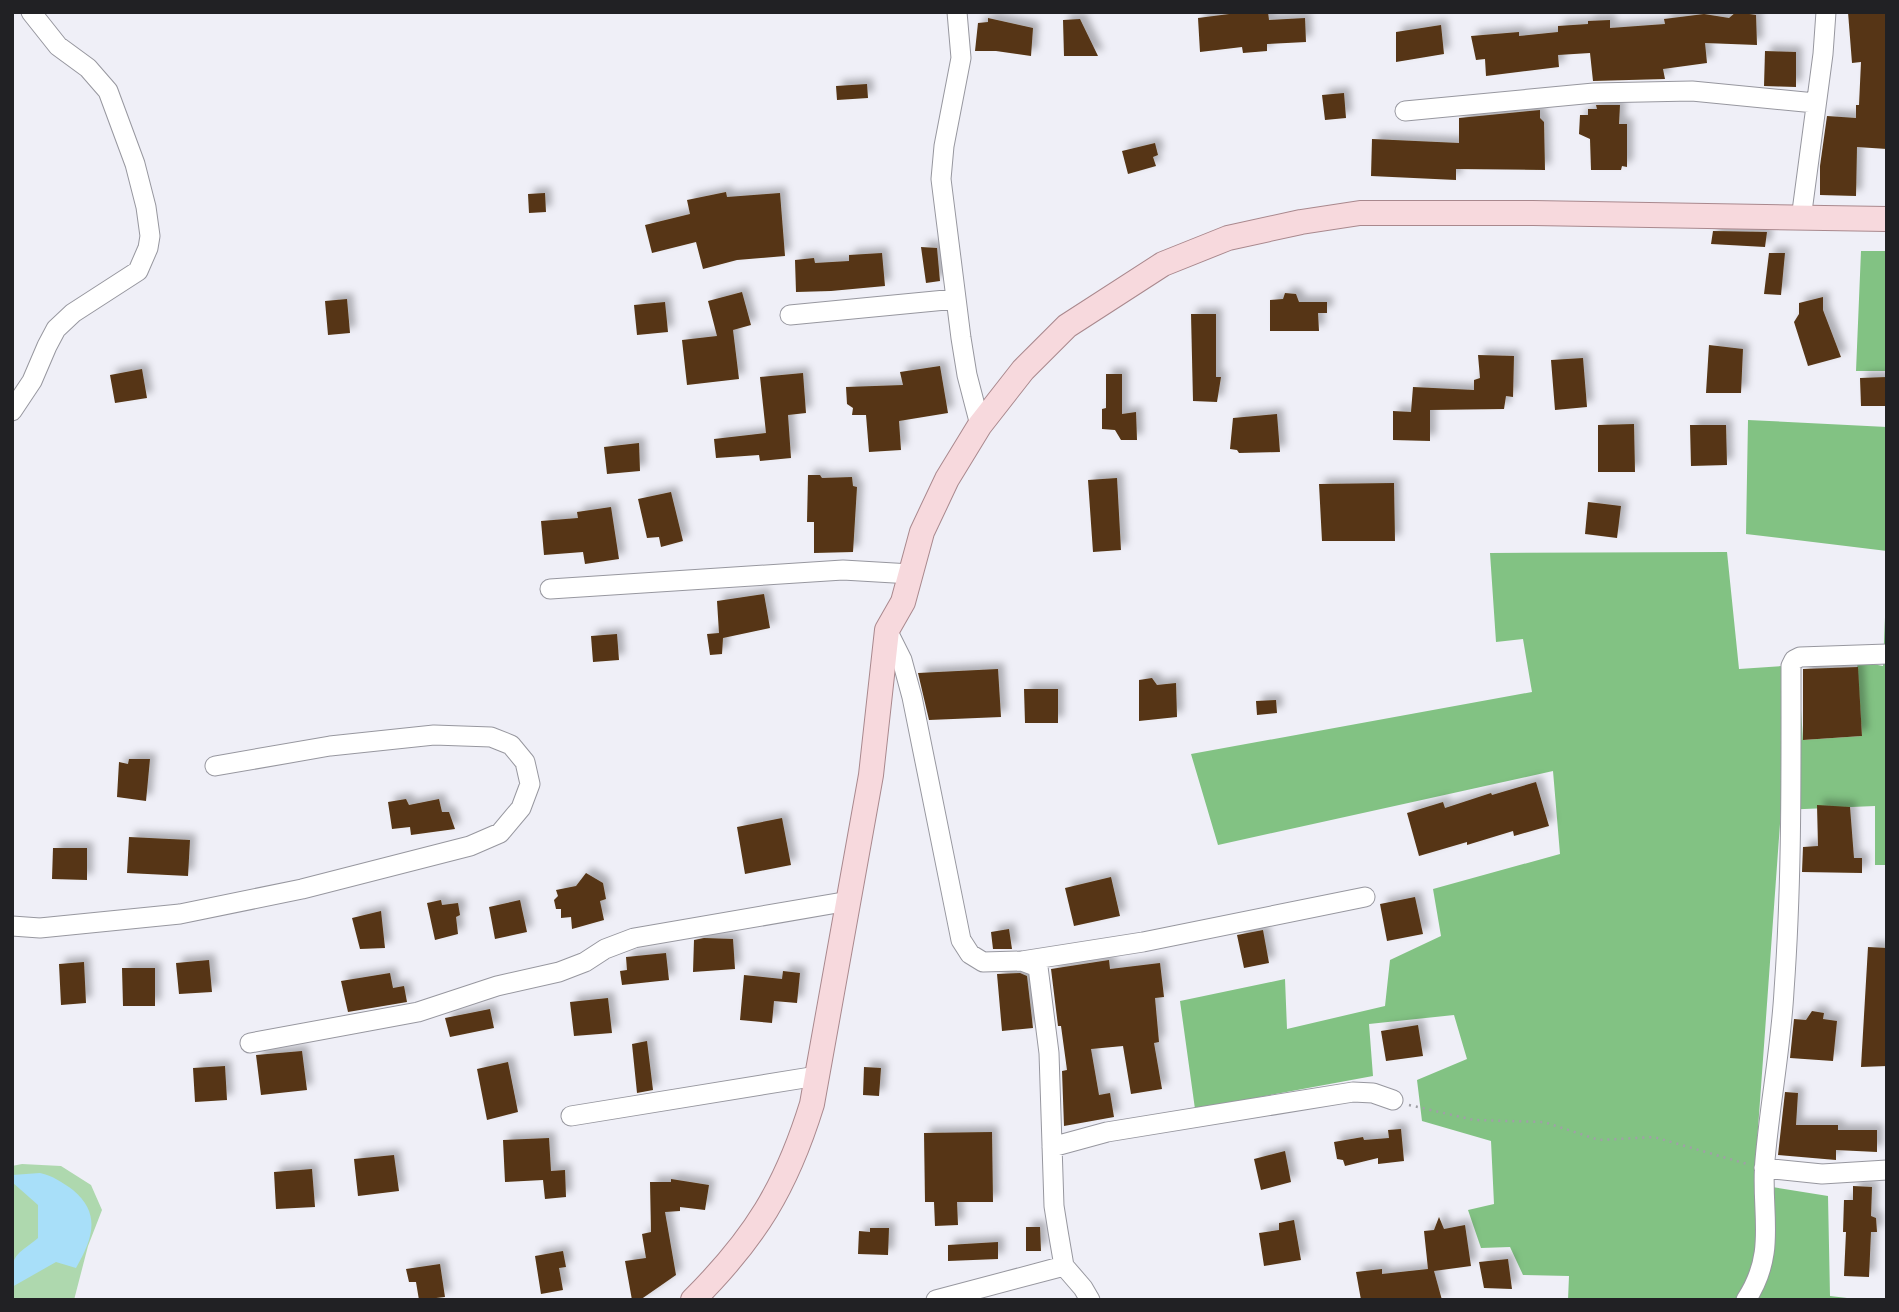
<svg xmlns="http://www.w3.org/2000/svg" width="1899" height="1312" font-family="Manrope,sans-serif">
  <defs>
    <filter id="shadow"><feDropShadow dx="6" dy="-6" stdDeviation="3.5" flood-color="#0004"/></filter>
  </defs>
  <rect width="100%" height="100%" fill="#efeff7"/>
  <!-- green -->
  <path fill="#aed8ae" d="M22 1164 61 1166 91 1185 102 1210 88 1246 74 1300 12 1299V1166Z"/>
  <!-- forest -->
  <path fill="#82c283" d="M1861 251H1887V371H1856Z
    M1748 420 1887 427V551L1746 534Z
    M1727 552 1739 669 1798 665 1803 740 1862 736 1857 661 1883 666 1887 568V865H1875V806L1781 810 1754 1184 1828 1196 1830 1296 1864 1300H1568L1569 1276 1523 1275 1510 1247 1481 1248 1468 1210 1494 1204 1491 1141 1422 1121 1417 1080 1467 1059 1454 1015 1369 1024 1373 1076 1195 1109 1180 1001 1285 979 1287 1029 1385 1006 1390 960 1441 936 1433 889 1560 854 1553 771 1218 845 1191 754 1532 692 1523 639 1496 642 1490 553Z"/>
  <!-- water -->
  <path fill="#a8dff9" d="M40 1173C53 1176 62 1182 73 1190 102 1214 92 1240 76 1268L56 1262 12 1287C12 1253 13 1258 38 1238V1205L12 1182V1175Z"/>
  <!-- building -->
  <path fill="#563614" filter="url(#shadow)" d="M1245 12H1268L1269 20 1305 18 1306 42 1267 44V51L1243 53 1242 47 1200 52 1198 18Z
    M1736 12 1756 15 1757 45 1705 43 1707 63 1663 69 1665 79 1593 81 1590 53 1558 55 1559 67 1486 76 1485 59 1476 60 1471 36 1519 32V36L1558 32V26L1588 24V21L1610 20V28L1665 24 1664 19 1704 14 1729 18Z
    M1848 12H1887V149L1857 147 1856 196 1820 195V166L1827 116 1856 118V105H1859L1861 62 1852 63Z
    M988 18 1033 28 1031 56 996 51H975L978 23 988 22Z
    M1080 19 1098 56H1064L1063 20Z
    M1441 25 1444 54 1396 62V32Z
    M1765 51 1796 52V87L1764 86Z
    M867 84 868 98 837 100 836 86Z
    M1344 93 1346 118 1325 120 1322 95Z
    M1596 105H1620L1619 124H1627V167L1622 166 1621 170H1591L1590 139 1579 134 1580 115H1588V109H1597Z
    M1540 110V118L1544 122 1545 170 1456 169V180L1371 176 1372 139 1459 143V118Z
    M1155 143 1158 155 1153 157 1156 166 1128 174 1122 151Z
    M726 192 727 197 780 193 785 256 737 260 703 269 696 242 652 253 645 225 690 214 687 200Z
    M545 193 546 212 529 213 528 194Z
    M1713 231 1767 232 1765 247 1711 244Z
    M921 247 937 248 940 281 926 283Z
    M882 253 885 286 831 291 796 292 795 260 814 258 815 263 849 261V255Z
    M1769 253H1785L1781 295 1764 294Z
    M742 292 751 325 733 330 739 379 687 385 682 340 717 336 708 301Z
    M1285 293 1296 294 1299 302H1327V313H1318L1319 331H1270V300L1283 299Z
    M1823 297V310L1841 357 1808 366 1794 322 1799 314V303Z
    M347 299 350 333 328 335 325 301Z
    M665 302 668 332 637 335 634 305Z
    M1191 314H1216V377H1221L1217 402 1193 401Z
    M1709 345 1743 349 1741 393H1706Z
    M1478 355 1514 356 1513 397 1506 396 1504 409 1430 410V441L1393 440V411L1411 412 1413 387 1474 390V380L1480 378Z
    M1583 358 1587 407 1555 410 1551 360Z
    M940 366 948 413 899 421 901 450 869 452 866 415H852L853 408 847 404 846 387 903 385 900 372Z
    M142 369 147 398 115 403 110 375Z
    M803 373 806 413 788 415 791 458 760 461 759 455 716 458 714 439 766 433 760 377Z
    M1106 374H1122V414L1136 412 1137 440H1121L1115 430 1102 429V409L1106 408Z
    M1887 377V406H1861L1860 378Z
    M1277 414 1280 452 1239 453 1237 450 1230 449 1233 418Z
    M1634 424 1635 472H1598V425Z
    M1690 425H1726L1727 465 1691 466Z
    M639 443 640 471 607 474 604 447Z
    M808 475H820L822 478 852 477 853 486 857 487 853 552 814 553V522H807Z
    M1117 478 1121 550 1093 552 1088 480Z
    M1394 483 1395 541H1322L1319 484Z
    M671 492 683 541 661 547 659 537 647 538 638 499Z
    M1588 502 1621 506 1617 538 1585 534Z
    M611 507 619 559 585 564 583 552 544 555 541 521 578 518 577 512Z
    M764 594 770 628 723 638 722 654 710 655 707 634 719 633 717 601Z
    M617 634 619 660 593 662 591 636Z
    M1858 667 1862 736 1803 740V669Z
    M998 669 1001 717 929 720 918 673Z
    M1152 678 1157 685 1176 683 1177 717 1139 721V680Z
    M1024 689H1058V723H1025Z
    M1276 700 1277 713 1257 715 1256 701Z
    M129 759H150L146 801 117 797 119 762 128 764Z
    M1536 782 1549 826 1514 836 1513 831 1467 845V842L1419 856 1407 813 1443 802 1445 808 1491 793 1492 795Z
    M406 799 409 805 439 799 442 812H449L455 829 411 835 410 827 392 829 388 802Z
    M1817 805 1850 807 1854 858H1862V873L1802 872 1803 847 1818 846Z
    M782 818 791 865 745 874 737 827Z
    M129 837 190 840 188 876 127 873Z
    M53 848H87V880L52 879Z
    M586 873 603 883 606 899 600 901 604 920 572 929 571 917 561 918V909H556L554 900 558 896 556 890 576 886Z
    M1111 877 1120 916 1074 926 1065 888Z
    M1415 897 1423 934 1387 941 1380 904Z
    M441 900 442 905 458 903 460 915 456 917 458 934 435 940 427 903Z
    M520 900 527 932 495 939 489 907Z
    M381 911 385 948 360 949 352 918Z
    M1009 929 1012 949H993L991 932Z
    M1263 930 1269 963 1244 968 1237 935Z
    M704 938 733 939 735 969 693 972 694 940Z
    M1868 947 1887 948V1066L1861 1067Z
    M666 953 669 980 622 985 620 971 627 970 626 957Z
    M209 960 212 992 179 994 176 963Z
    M1109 960 1110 969 1160 963 1164 997 1155 998 1159 1042 1154 1043 1162 1089 1131 1094 1123 1046 1091 1049 1099 1095 1110 1093 1114 1117 1064 1126 1062 1071 1067 1070 1061 1026H1058L1051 969Z
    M84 962 86 1003 61 1005 59 964Z
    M122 968H155V1006H123Z
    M783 971 800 973 797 1003 774 1001 772 1023 740 1020 744 975 782 979Z
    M390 973 393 988 404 986 407 1002 348 1012 341 981Z
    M1020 973 1027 976 1033 1028 1002 1031 997 974Z
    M608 998 612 1033 574 1036 570 1002Z
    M490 1009 494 1028 450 1037 445 1018Z
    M1812 1011 1824 1013 1823 1019 1837 1021 1833 1061 1790 1058 1794 1019 1806 1020Z
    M1418 1025 1423 1056 1386 1061 1381 1031Z
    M647 1041 653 1090 637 1093 632 1044Z
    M302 1051 307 1090 261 1095 256 1055Z
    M508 1062 518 1112 487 1120 477 1069Z
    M225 1066 227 1100 195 1102 193 1068Z
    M864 1067 881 1068 879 1096 863 1095Z
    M1785 1092 1798 1093 1796 1125H1838V1130H1877V1152L1836 1150V1160L1778 1155Z
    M1401 1129 1404 1161 1378 1164V1158L1345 1166 1343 1160 1337 1159 1334 1142 1363 1137 1364 1140 1389 1138 1388 1130Z
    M992 1132 993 1202H957L958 1225 935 1226 934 1202H925L924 1133Z
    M549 1138 551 1171 565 1170 566 1197 545 1199 543 1180 505 1182 503 1140Z
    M1285 1151 1291 1182 1261 1190 1254 1159Z
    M394 1155 399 1191 358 1196 354 1159Z
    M312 1169 315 1207 276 1209 274 1172Z
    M671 1179 709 1185 705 1210 680 1207V1211L665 1212 676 1275 640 1300H632L625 1261 646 1258 642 1234 651 1232 650 1182H671Z
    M1853 1186 1872 1187 1871 1216 1876 1218 1877 1232H1871L1869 1277 1844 1276 1846 1232H1843L1844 1200H1853Z
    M1439 1217 1444 1229 1465 1225 1471 1266 1434 1271 1442 1300H1361L1356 1272 1382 1269V1274L1428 1269 1424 1231 1434 1230Z
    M1294 1220 1301 1260 1264 1266 1259 1233 1279 1230V1223Z
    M1026 1227H1040L1041 1251H1026Z
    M870 1228H889L888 1255 858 1254 859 1231 870 1232Z
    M998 1242V1259L948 1261V1245Z
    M563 1251 566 1267 559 1268 563 1290 541 1294 535 1256Z
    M1508 1259 1512 1289 1484 1288 1479 1262Z
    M440 1264 445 1297 419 1300 416 1282H409L406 1269Z"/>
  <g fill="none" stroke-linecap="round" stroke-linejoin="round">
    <defs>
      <path id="minor" d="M957 12 961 58 944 146 941 179 961 338 967 375 980 425
        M1405 111 1594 93 1692 91 1815 103
        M1801 219 1823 54 1826 12
        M790 315 956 299
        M12 411 32 381 47 346 56 329 73 313 138 271 148 248 150 236 146 207 135 164 108 91 88 68 58 46 31 12
        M550 589 843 570 911 574
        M887 630 902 660 912 697 961 940 970 954 983 962 1022 961 1143 942 1365 897
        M12 926 40 928 180 914 302 889 470 846 500 833 521 808 530 784 525 762 511 745 491 737 434 735 330 746 215 766
        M1022 961 1038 967 1049 1053 1054 1206 1058 1231 1064 1266 1083 1288 1090 1300
        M250 1043 418 1012 497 986 559 972 585 962 605 949 634 938 849 901
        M571 1116 817 1076
        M1052 1147 1107 1132 1353 1092 1373 1093 1393 1100
        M1764 1168 1822 1174 1887 1170
        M936 1300 1064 1266
        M1746 1300C1778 1251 1760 1212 1765 1160 1770 1103 1781 1047 1784 991 1792 882 1791 774 1791 666L1794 660 1800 657 1887 654"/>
      <path id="major" d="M693 1300C755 1238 786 1188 812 1104L871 775 887 630 903 602 922 532 947 479 980 425 1023 370 1067 326 1163 264 1228 238 1301 222 1360 213H1533L1887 219"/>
    </defs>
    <!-- minor casing -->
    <use href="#minor" stroke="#97979f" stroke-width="21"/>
    <!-- major casing -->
    <use href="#major" stroke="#a9888d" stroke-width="26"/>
    <!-- path -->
    <path stroke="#a0a0a6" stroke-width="2.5" stroke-dasharray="2 5" stroke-linecap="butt" d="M1409 1105 1474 1120 1544 1122 1599 1140 1654 1137 1747 1164"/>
    <!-- minor -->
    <use href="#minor" stroke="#fff" stroke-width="19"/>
    <!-- major -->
    <use href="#major" stroke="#f7d9dd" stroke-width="24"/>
  </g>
  <!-- border -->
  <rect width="1899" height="1312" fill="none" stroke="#212124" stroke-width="28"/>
</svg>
